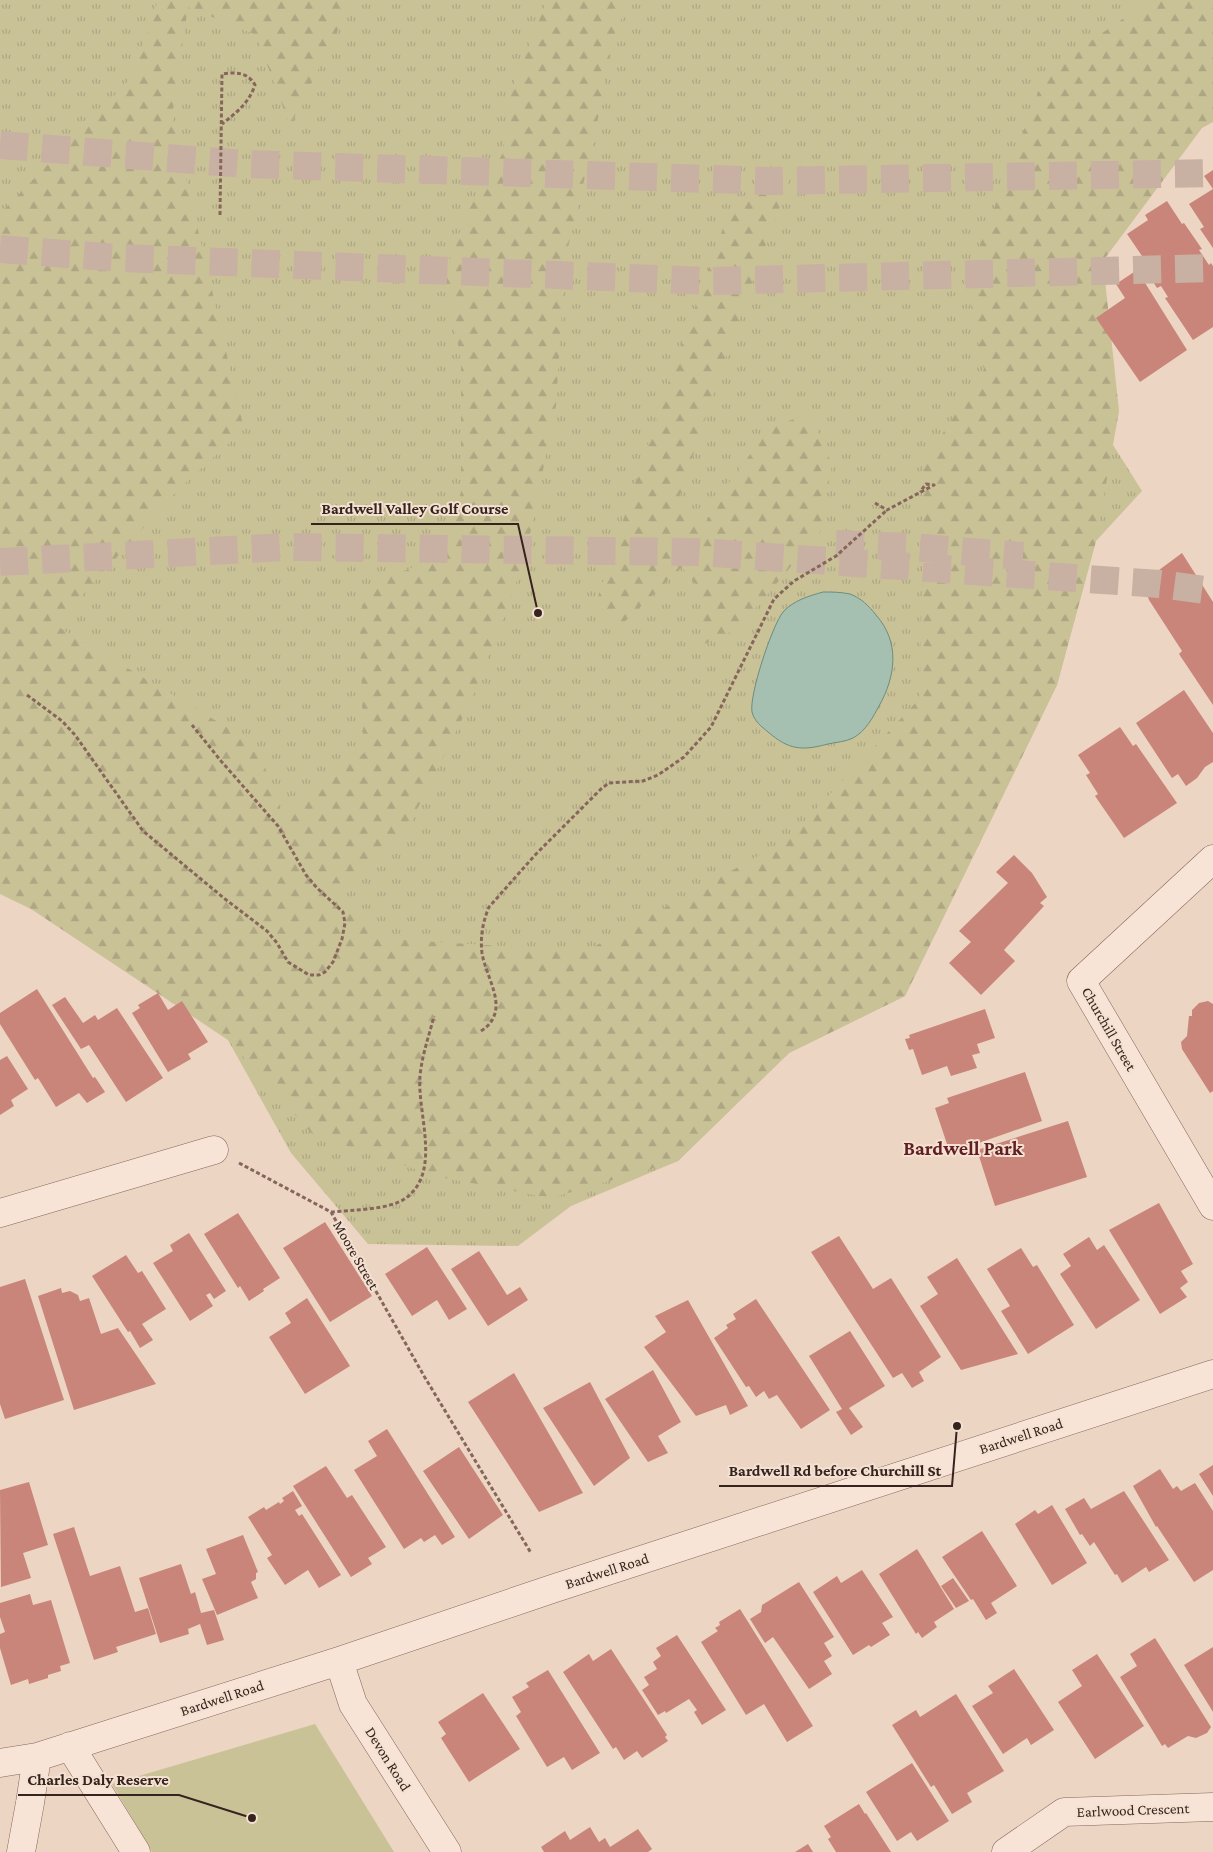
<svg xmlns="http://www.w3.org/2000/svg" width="1213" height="1852" font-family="'Crimson Pro',serif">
  <defs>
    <pattern id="grass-tufts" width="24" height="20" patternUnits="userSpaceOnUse" patternTransform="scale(1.25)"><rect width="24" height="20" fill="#cac297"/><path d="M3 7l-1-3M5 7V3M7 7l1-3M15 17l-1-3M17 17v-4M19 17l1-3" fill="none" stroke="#aea682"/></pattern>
    <pattern id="forest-firs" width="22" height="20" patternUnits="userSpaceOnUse" patternTransform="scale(1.25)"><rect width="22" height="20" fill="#cac297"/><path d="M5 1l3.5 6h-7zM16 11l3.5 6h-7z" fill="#aea682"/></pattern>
  </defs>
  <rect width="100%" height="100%" fill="#ecd5c3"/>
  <!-- grass -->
  <path fill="url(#grass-tufts)" d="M0 0H1203L993 254 1142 491 1096 541 1057 685 905 996 789 1053 678 1161 571 1206 518 1246 368 1244 291 1153 228 1040 0 855Z"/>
  <!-- forest -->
  <path fill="url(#forest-firs)" d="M158 0H353L290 126 256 35 188 7 172 117 244 429 180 488 55 625 257 745 282 816 364 753 359 613 373 584 447 553 461 491V359L443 274 469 209 503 153 511 91 547 0H630L612 41 595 135 565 260 556 406 525 559 472 699 406 832 341 883 315 884 388 939 586 951 787 840 920 698 924 462 984 370 966 282 1046 72 1150 0H1213V122L1202 128 1103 261 1119 411 1096 541 1057 685 905 996 789 1053 678 1161 551 1198 439 1177 312 1134 228 1040 31 909 0 894V214L133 76Z
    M773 167 789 181 741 313 677 503 703 527 727 485 770 428 810 413 832 465 820 532 739 628 702 645 701 591 682 567 618 628 594 609 666 390 723 228Z"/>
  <!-- green -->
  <path fill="#cac297" d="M315 1724 394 1852H152L112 1784Z"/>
  <!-- water -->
  <path fill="#a5bfb0" stroke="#6c8d7c" d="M823 592C832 592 841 592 850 594 861 598 869 606 876 615 900 642 896 676 879 706 873 717 866 731 853 738 845 742 836 742 828 744 802 751 789 750 768 732 762 727 754 721 752 712 749 695 772 626 783 612 794 600 809 596 823 592Z"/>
  <!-- building -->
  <path fill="#c9857a" d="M1213 170V248L1200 229 1204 227 1189 204 1213 189 1204 176Z
    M1167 201 1182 224 1184 223 1202 249 1199 250 1209 265 1211 263 1213 266V327L1193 340 1165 298 1168 297 1161 286 1157 288 1138 258 1142 256 1127 234 1148 220 1145 215Z
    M1137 270 1187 350 1140 382 1096 318 1125 298 1116 284Z
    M1182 553 1213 602V705L1179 654 1182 651 1149 600 1147 594 1150 578 1155 573Z
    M1184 690 1213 733V762L1205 767 1197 778 1186 786 1178 774 1172 778 1136 723Z
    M1120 727 1133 746 1136 744 1177 803 1124 838 1095 796 1098 794 1086 775 1090 773 1078 755Z
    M1014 855 1032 873 1047 897 1040 903 1044 906 1004 950 1015 961 981 995 949 963 971 942 959 931 1008 883 996 872Z
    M37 989 93 1078 95 1077 105 1092 87 1103 79 1093 56 1107 38 1078 35 1080 0 1024V1013Z
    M158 993 168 1010 182 1001 208 1042 188 1054 191 1059 168 1072 132 1013 140 1008 138 1005Z
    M65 997 83 1023 95 1015 98 1020 117 1008 163 1078 126 1102 89 1045 81 1049 52 1005Z
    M1208 1001 1213 1004V1091L1210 1093 1182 1049 1181 1042 1187 1036 1189 1016H1192V1010L1199 1003Z
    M985 1009 995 1038 977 1044 980 1053 972 1055 977 1068 951 1076 947 1066 922 1075 913 1049 909 1050 905 1039 910 1038 909 1035Z
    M7 1056 28 1089 11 1100 14 1106 0 1115V1060Z
    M1025 1072 1042 1121 950 1153 935 1108 949 1103 947 1098Z
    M1068 1121 1087 1177 995 1206 977 1150Z
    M1159 1203 1193 1264 1181 1271 1188 1282 1180 1288 1187 1297 1160 1314 1109 1230Z
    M238 1213 280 1278 263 1289 264 1291 249 1301 240 1286 238 1288 204 1234Z
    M325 1222 372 1296 330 1322 283 1248Z
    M189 1233 226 1291 214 1299 210 1293 206 1295 213 1306 190 1321 153 1263 173 1251 170 1245Z
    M839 1236 873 1289 891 1278 941 1357 919 1372 924 1381 912 1388 902 1373 893 1378 811 1252Z
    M1089 1237 1097 1250 1104 1245 1140 1300 1096 1329 1060 1274 1071 1266 1063 1254Z
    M427 1247 467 1309 449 1320 437 1300 412 1316 385 1274Z
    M1021 1248 1033 1267 1037 1265 1074 1325 1028 1354 1001 1311 1010 1306 987 1269Z
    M479 1251 507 1295 520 1287 528 1300 488 1326 451 1269Z
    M126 1255 138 1273 142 1271 166 1309 142 1324 153 1340 140 1348 130 1331 128 1332 92 1276Z
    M957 1258 1018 1354 961 1370 920 1306 938 1294 927 1277Z
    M25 1279 64 1400 5 1419 0 1404V1287Z
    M61 1288 62 1293 70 1291 78 1295 80 1301 89 1298 101 1334 118 1328 156 1384 74 1410 38 1296Z
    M307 1298 350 1366 305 1394 269 1337 291 1323 285 1313Z
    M756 1299 830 1410 801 1429 777 1395 769 1399 764 1391 756 1397 749 1386 746 1387 714 1338 728 1328 726 1325 736 1319 733 1314Z
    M688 1300 748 1406 730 1415 726 1405 696 1416 644 1347 666 1332 655 1316Z
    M850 1331 885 1386 849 1408 863 1427 851 1435 836 1412 842 1409 809 1356Z
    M653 1370 681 1422 658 1436 668 1453 648 1462 605 1399Z
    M514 1373 583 1493 539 1512 468 1402Z
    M590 1382 630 1458 594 1486 543 1408Z
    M387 1429 455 1537 442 1545 435 1535 424 1542 421 1538 404 1549 354 1470 377 1456 368 1441Z
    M459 1447 503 1515 469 1539 423 1471Z
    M1213 1465V1496L1199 1474Z
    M326 1466 347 1498 352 1495 386 1547 368 1558 372 1564 351 1577 293 1486Z
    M1160 1469 1173 1489 1177 1486 1181 1491 1195 1483 1213 1511V1570L1194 1582 1157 1526 1156 1527 1133 1486Z
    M29 1482 48 1545 23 1553 31 1578 1 1587 0 1490Z
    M293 1491 302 1506 295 1510 299 1516 302 1514 341 1575 319 1588 308 1570 285 1585 267 1558 272 1555 248 1517 264 1507 266 1510 279 1502 280 1504 284 1501 282 1498Z
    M1124 1491 1169 1560 1149 1572 1146 1567 1122 1583 1117 1574 1115 1575 1094 1542 1090 1546 1082 1534 1080 1535 1065 1509 1084 1498 1091 1509Z
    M1052 1505 1087 1563 1052 1585 1015 1524 1035 1510 1038 1514Z
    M74 1527 90 1576 120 1566 135 1612 148 1608 156 1634 116 1647 118 1652 94 1660 53 1534Z
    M982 1531 1017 1586 991 1603 997 1613 986 1620 973 1599 971 1600 942 1557Z
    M243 1535 258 1572 256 1573V1579L251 1582 258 1598 217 1615 202 1579 216 1574 206 1549Z
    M917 1549 954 1609 934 1622 937 1627 922 1638 918 1632 916 1634 879 1574Z
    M181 1564 191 1594 195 1592 201 1613 214 1610 224 1640 207 1645 200 1624 188 1629 189 1634 160 1643 139 1578Z
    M862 1570 893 1617 882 1623 890 1635 871 1647 869 1645 853 1655 813 1592 837 1576 841 1583Z
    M953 1578 969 1601 956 1608 941 1586Z
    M799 1582 834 1637 824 1643 832 1656 824 1661 832 1674 809 1689 773 1637 765 1643 750 1619 761 1612 762 1605Z
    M30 1594 33 1605 51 1600 70 1663 60 1666 61 1671 48 1675V1678L29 1684 28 1679 11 1685 0 1648V1634L5 1632 0 1617V1603Z
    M740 1609 813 1726 787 1742 764 1704 746 1715 701 1642 718 1631 715 1628 720 1625 719 1622Z
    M677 1635 726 1710 702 1725 694 1712 697 1710 689 1699 666 1713 665 1711 658 1715 642 1690 649 1685 644 1677 657 1669 653 1662 661 1656 656 1648Z
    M1155 1638 1211 1727 1207 1733 1196 1738 1188 1736 1168 1748 1165 1744 1162 1746 1120 1677 1137 1666 1130 1654Z
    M1213 1647V1712L1184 1665Z
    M611 1649 667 1735 665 1737 668 1741 642 1758 637 1751 624 1760 616 1747 613 1749 563 1672 589 1654 593 1661Z
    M1097 1654 1144 1726 1095 1759 1058 1702 1082 1686 1072 1670Z
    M1014 1669 1054 1730 1031 1745 1027 1738 1003 1754 972 1706 993 1693 988 1686Z
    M548 1670 600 1753 572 1770 564 1757 547 1767 516 1716 521 1712 512 1697 529 1687 526 1683Z
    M483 1693 520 1749 469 1782 441 1738 446 1734 438 1722Z
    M956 1694 1004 1771 967 1793 972 1802 952 1814 934 1785 931 1787 892 1725 916 1710 920 1717Z
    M912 1763 949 1821 917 1841 911 1832 897 1841 866 1792Z
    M859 1804 865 1814 866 1813 891 1852H836L828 1839 831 1837 824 1826Z
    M590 1827 599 1842 605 1838 610 1847 638 1829 652 1849 648 1852H544L541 1847 565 1831 570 1840Z
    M808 1844 813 1852H795Z"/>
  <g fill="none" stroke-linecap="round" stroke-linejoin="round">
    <!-- highway-tunnel -->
    <path stroke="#c8b1a2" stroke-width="28" stroke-dasharray="28 14" stroke-linecap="butt" d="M0 145 246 164 772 181 1213 173
      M0 249 120 258 709 281 1213 268
      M836 544 910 547 1023 556
      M0 562 287 547 698 552 1160 584 1213 591"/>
    <defs>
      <path id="minor" d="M1213 859 1081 981 1213 1206
        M0 1213 214 1150
        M339 1661 353 1704 447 1852
        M70 1746 136 1852
        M0 1763 37 1757 339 1661 552 1589 1213 1374
        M21 1852 30 1803 37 1757
        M1006 1852 1064 1812 1213 1807"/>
    </defs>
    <!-- minor casing -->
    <use href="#minor" stroke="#86665b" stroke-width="29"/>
    <!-- path -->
    <path stroke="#86665b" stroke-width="3" stroke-dasharray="4 2.5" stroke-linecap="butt" d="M220 215 222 74C235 72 248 72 255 85 249 103 236 113 222 124
      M875 503 887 510 934 485 926 484 920 492
      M27 695 62 721 75 735 143 831 225 899 267 931 277 943 288 962 309 975H319L325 972 333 962 342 939 345 923 343 912 317 888 306 875 278 826 221 761 192 725
      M481 1031C512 1011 486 979 482 953 480 937 483 921 489 907L536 854 602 788 609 783 643 781 658 775 684 757 711 727 774 599 794 581 836 556 887 510
      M239 1163 331 1212 424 1376 531 1553
      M331 1212C351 1210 390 1210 406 1198 442 1171 417 1114 420 1076 422 1055 429 1036 434 1016"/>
    <!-- minor -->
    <use href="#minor" stroke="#f7e4d6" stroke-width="28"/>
  </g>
  <g text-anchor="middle" stroke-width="4" stroke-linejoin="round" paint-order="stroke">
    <!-- street labels -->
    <g font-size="15" fill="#36231e" stroke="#f4e1d2">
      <text transform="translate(1109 1029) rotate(60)" y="5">Churchill Street</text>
      <text transform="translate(356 1255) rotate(60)" y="5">Moore Street</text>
      <text transform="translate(1021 1436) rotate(-18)" y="5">Bardwell Road</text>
      <text transform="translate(607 1571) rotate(-18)" y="5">Bardwell Road</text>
      <text transform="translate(222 1698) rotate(-18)" y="5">Bardwell Road</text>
      <text transform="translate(388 1759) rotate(58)" y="5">Devon Road</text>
      <text transform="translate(1133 1810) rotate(-2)" y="5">Earlwood Crescent</text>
    </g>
    <!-- district labels -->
    <g font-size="20" font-weight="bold" fill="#611f23" stroke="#f4e1d2">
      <text x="963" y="1155">Bardwell Park</text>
    </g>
  </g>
  <!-- callouts -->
  <path fill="none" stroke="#36231e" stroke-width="2" d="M538 613L518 524H311M957 1426L952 1486H719M252 1818L179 1795H18"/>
  <g fill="#36231e" stroke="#f4e1d2" stroke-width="2">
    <circle cx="538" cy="613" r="5"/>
    <circle cx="957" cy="1426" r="5"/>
    <circle cx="252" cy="1818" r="5"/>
  </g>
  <g font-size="16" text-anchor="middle" font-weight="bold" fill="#36231e" stroke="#f4e1d2" stroke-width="4" stroke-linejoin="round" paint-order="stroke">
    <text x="415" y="514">Bardwell Valley Golf Course</text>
    <text x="835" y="1476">Bardwell Rd before Churchill St</text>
    <text x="98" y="1785">Charles Daly Reserve</text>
  </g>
</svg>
